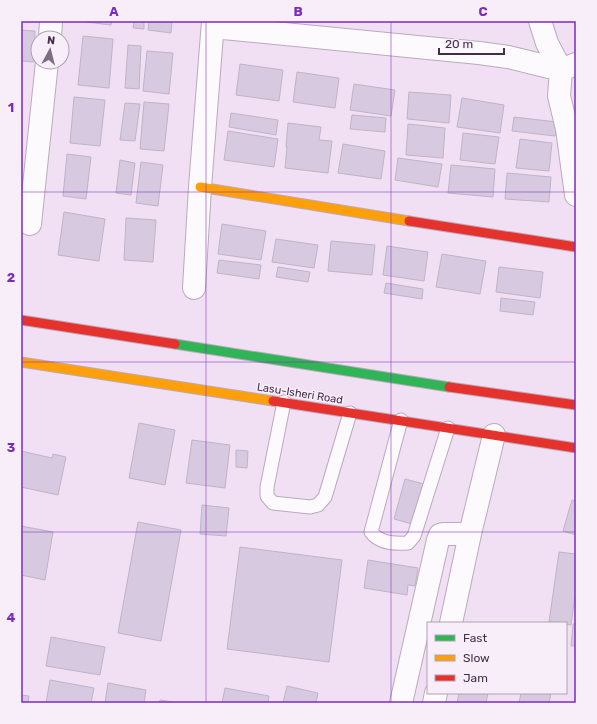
<svg xmlns="http://www.w3.org/2000/svg" width="597" height="724" font-family="Rubik,sans-serif">
  <rect width="100%" height="100%" fill="#f1e0f4"/>
  <!-- building -->
  <path fill="#d7cae0" stroke="#c0b3c8" d="M86 21H112L111 25 86 22Z
    M134 21H144V29L133 28Z
    M149 21H172L171 33 148 30Z
    M21 30 35 31 34 62 21 61Z
    M83 36 113 39 109 88 78 85Z
    M128 45 141 46 139 89 125 88Z
    M147 51 173 53 169 94 143 91Z
    M240 64 283 70 279 101 236 95Z
    M297 72 339 78 335 108 293 102Z
    M354 84 395 90 391 116 350 110Z
    M409 92 451 95 449 123 407 119Z
    M74 97 105 100 100 146 70 143Z
    M462 98 504 105 500 133 457 127Z
    M144 102 169 104 164 151 140 149Z
    M125 103 140 104 135 141 120 140Z
    M231 113 278 120 276 135 229 127Z
    M352 115 386 118 385 132 350 129Z
    M514 117 557 122 555 136 512 131Z
    M288 123 321 127 319 140 332 141 328 173 285 168 287 147H286Z
    M408 124 445 128 443 158 406 155Z
    M228 131 278 139 274 167 224 160Z
    M463 133 499 137 495 164 460 160Z
    M520 139 552 143 549 171 516 168Z
    M343 144 385 151 381 179 338 173Z
    M67 154 91 157 86 199 63 196Z
    M398 158 442 164 438 187 395 180Z
    M120 160 135 163 131 195 116 193Z
    M141 162 163 165 158 206 136 203Z
    M451 165 495 169 493 197 448 193Z
    M507 173 551 177 549 202 505 199Z
    M64 212 105 219 99 261 58 255Z
    M126 218 156 220 153 262 124 260Z
    M222 224 266 231 261 260 218 254Z
    M276 239 318 245 314 268 272 262Z
    M331 241 375 245 372 275 328 271Z
    M387 246 428 252 424 281 383 275Z
    M442 254 486 261 480 294 436 287Z
    M219 260 261 265 259 279 217 273Z
    M278 267 310 272 308 282 276 277Z
    M499 267 543 272 540 298 496 292Z
    M386 283 423 289 422 299 384 293Z
    M501 298 535 302 533 315 500 311Z
    M139 423 175 430 165 485 129 478Z
    M192 440 230 445 225 488 186 483Z
    M236 450 248 451 247 468 236 467Z
    M21 451 52 458 53 454 66 457 58 495 21 487Z
    M405 479 424 484 412 524 394 519Z
    M572 500 576 501V535L563 531Z
    M202 505 229 508 226 536 200 534Z
    M138 522 181 530 161 641 118 633Z
    M21 526 53 532 45 580 21 575Z
    M240 547 342 560 329 662 227 649Z
    M559 552 576 554V588L571 625 566 624V623L549 622Z
    M368 560 418 568 415 586 408 585 407 595 364 588Z
    M573 624H576V646H571Z
    M51 637 105 647 100 675 46 666Z
    M50 680 94 688 91 703H46Z
    M108 683 146 690 144 703H105Z
    M287 686 318 693 316 703H283Z
    M225 688 269 696 268 703H222Z
    M459 693H488L486 703H457Z
    M521 693H551L549 703H519Z
    M21 695 29 696 28 703H21Z
    M160 700 178 703H159Z"/>
  <g fill="none" stroke-linecap="round" stroke-linejoin="round">
    <defs>
      <path id="lane" d="M284 402 267 487V496L273 503 310 507 318 505 325 497 350 413
        M401 420 371 532C379 543 396 544 408 543L414 536 448 428"/>
      <path id="street" d="M540 21 547 43 561 70
        M213 27 479 53 508 57 561 70
        M50 38 51 21
        M576 64 561 70 559 96 567 129 576 195
        M30 224 47 62
        M194 288 200 187 213 21
        M451 623 470 534 494 435
        M401 703 438 540 440 535 443 534H470
        M434 703 436 693"/>
      <path id="fast" d="M175 344 449 387"/>
      <path id="slow" d="M200 187 409 221
        M21 362 273 401"/>
      <path id="jam" d="M409 221 576 247
        M21 320 175 344
        M449 387 576 405
        M273 401 576 448"/>
    </defs>
    <!-- lane casing -->
    <use href="#lane" stroke="#baaabc" stroke-width="15"/>
    <!-- street casing -->
    <use href="#street" stroke="#baaabc" stroke-width="24"/>
    <!-- fast casing -->
    <use href="#fast" stroke="#baaabc" stroke-width="11"/>
    <!-- slow casing -->
    <use href="#slow" stroke="#baaabc" stroke-width="11"/>
    <!-- jam casing -->
    <use href="#jam" stroke="#baaabc" stroke-width="11"/>
    <!-- lane -->
    <use href="#lane" stroke="#fdfafd" stroke-width="13"/>
    <!-- street -->
    <use href="#street" stroke="#fdfafd" stroke-width="22"/>
    <!-- fast -->
    <use href="#fast" stroke="#30b455" stroke-width="9"/>
    <!-- slow -->
    <use href="#slow" stroke="#ff9f0a" stroke-width="9"/>
    <!-- jam -->
    <use href="#jam" stroke="#e5322d" stroke-width="9"/>
  </g>
  <!-- grid -->
  <path fill="none" stroke="#7b2cbf" stroke-width="1" stroke-opacity="0.55" d="M206 21V703M391 21V703M21 192H576M21 362H576M21 532H576"/>
  <g text-anchor="middle" stroke-width="3" stroke-linejoin="round" paint-order="stroke">
    <!-- street labels -->
    <g font-size="11" fill="#422f46" stroke="#f8eef9">
      <text transform="translate(300 393) rotate(9)" y="4">Lasu-Isheri Road</text>
    </g>
  </g>
  <!-- border -->
  <rect width="597" height="724" fill="none" stroke="#f8eef9" stroke-width="44"/>
  <!-- legend -->
  <rect x="427" y="622" width="140" height="72" fill="#f8eef9" stroke="#afa2b1"/>
  <rect x="435" y="635" width="20" height="6" fill="#30b455" stroke="#afa2b1"/>
  <text x="463" y="642" font-size="12" fill="#422f46">Fast</text>
  <rect x="435" y="655" width="20" height="6" fill="#ff9f0a" stroke="#afa2b1"/>
  <text x="463" y="662" font-size="12" fill="#422f46">Slow</text>
  <rect x="435" y="675" width="20" height="6" fill="#e5322d" stroke="#afa2b1"/>
  <text x="463" y="682" font-size="12" fill="#422f46">Jam</text>
  <!-- north arrow -->
  <g transform="translate(50 50) rotate(7)"><circle r="19" fill="#f8eef9" stroke="#afa2b1"/>
  <path d="M0-3L7 15L0 10L-7 15Z" fill="#7f6d83"/>
  <text y="-6" font-size="11" font-weight="bold" text-anchor="middle" fill="#422f46">N</text>
  </g>
  <!-- scale -->
  <path d="M439 48v6h65v-6" fill="none" stroke="#422f46" stroke-width="2"/>
  <text x="445" y="48" font-size="12" fill="#422f46" stroke="#f8eef9" stroke-width="3" paint-order="stroke">20 m</text>
  <rect x="22" y="22" width="553" height="680" fill="none" stroke="#7b2cbf" stroke-width="1.5"/>
  <g font-size="13" text-anchor="middle" font-weight="bold" fill="#7b2cbf">
    <text x="114" y="16">A</text>
    <text x="298" y="16">B</text>
    <text x="483" y="16">C</text>
    <text x="11" y="112">1</text>
    <text x="11" y="282">2</text>
    <text x="11" y="452">3</text>
    <text x="11" y="622">4</text>
  </g>
</svg>
